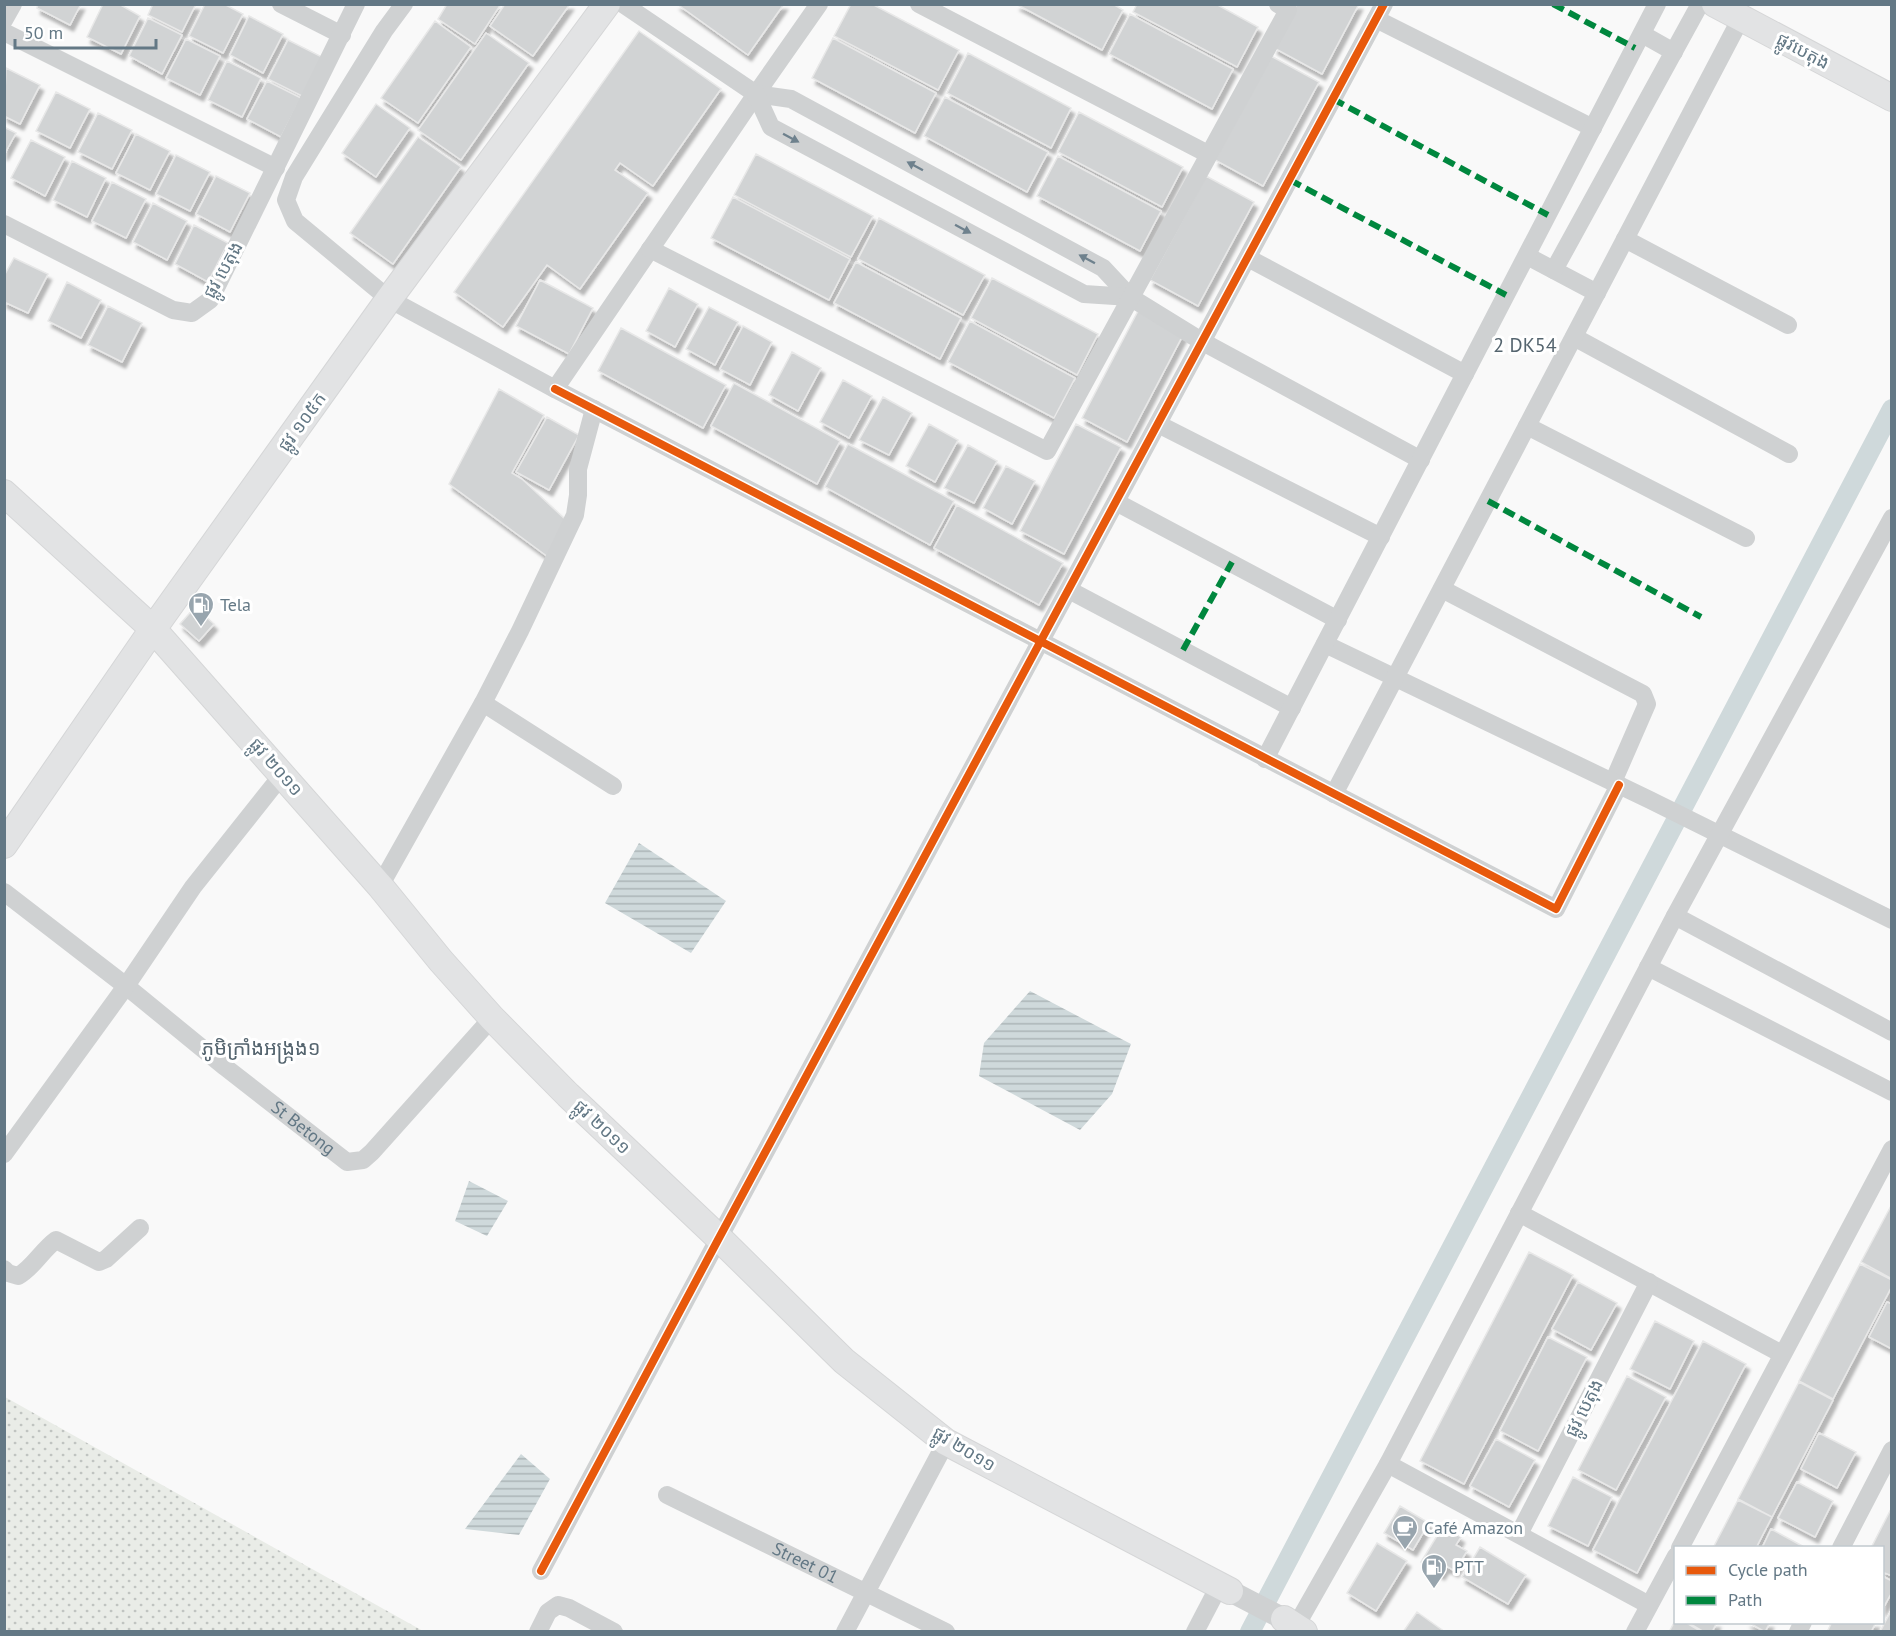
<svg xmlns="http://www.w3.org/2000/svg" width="1896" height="1636" font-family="'PT Sans','Noto Sans Khmer',sans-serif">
  <defs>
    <pattern id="green-dots" width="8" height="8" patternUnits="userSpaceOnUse" patternTransform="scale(1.5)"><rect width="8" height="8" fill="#e9ece7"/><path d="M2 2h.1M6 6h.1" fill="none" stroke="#c0c4c1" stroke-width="1.8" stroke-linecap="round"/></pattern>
    <pattern id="water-rules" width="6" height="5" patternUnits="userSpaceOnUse" patternTransform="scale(1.5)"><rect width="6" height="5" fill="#cfd9db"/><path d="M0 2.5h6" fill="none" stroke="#acb5b7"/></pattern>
    <filter id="shadow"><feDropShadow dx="3.5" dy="6" stdDeviation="1.5" flood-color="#0004"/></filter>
  </defs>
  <rect width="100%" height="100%" fill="#f9f9f9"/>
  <!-- green -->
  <path fill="url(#green-dots)" d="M5 1397 423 1631H5Z"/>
  <!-- water -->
  <path fill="url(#water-rules)" d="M639 843 726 901 691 953 605 903Z
    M1030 991 1131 1044 1112 1094 1080 1130 979 1076 984 1043Z
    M469 1181 508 1201 487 1236 455 1221Z
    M521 1454 550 1479 519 1535 465 1529Z"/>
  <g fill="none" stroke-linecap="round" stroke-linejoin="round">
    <!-- canal -->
    <path stroke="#cfd9db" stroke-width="20" d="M1250 1632 1892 409"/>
  </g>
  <!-- building -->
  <path fill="#d1d3d4" stroke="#e8e8e8" stroke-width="1.5" filter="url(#shadow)" d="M38 4H81L70 25 37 8Z
    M103 4H119L140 16 121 54 87 37Z
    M153 4H196L182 32 148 15Z
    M205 4H224L243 14 223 53 189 36Z
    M447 4H501L475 44 438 19Z
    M505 4H570L533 56 490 26Z
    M677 4H784L748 55Z
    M851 4H872L959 50 938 90 834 36Z
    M1016 4H1113L1123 10 1102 50Z
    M1137 4H1216L1258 27 1237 67 1133 12Z
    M1297 4H1359L1322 74 1274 48Z
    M1130 14 1233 69 1212 109 1109 54Z
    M249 16 283 34 263 73 230 55Z
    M148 18 182 35 162 74 129 56Z
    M435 21 471 47 418 123 381 98Z
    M639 31 721 89 653 186 620 163 615 170 648 193 580 289 547 265 503 327 454 292Z
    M486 33 529 63 461 160 418 130Z
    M833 38 936 93 915 133 812 78Z
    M186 39 220 56 200 95 166 78Z
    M288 40 322 57 302 96 268 79Z
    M968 53 1071 108 1051 148 947 93Z
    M1271 56 1319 82 1263 186 1215 160Z
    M227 61 261 78 242 117 208 100Z
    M6 68 40 85 20 124 4 116Z
    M267 81 301 98 281 137 247 119Z
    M56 92 90 109 70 148 36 131Z
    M945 97 1048 152 1027 192 924 136Z
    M376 104 410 128 376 177 342 153Z
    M1079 112 1183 167 1162 207 1058 152Z
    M98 113 132 130 112 169 78 152Z
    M4 127 16 133 4 155Z
    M136 134 170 151 150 190 116 173Z
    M418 137 461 167 393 264 350 233Z
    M31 140 65 157 45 196 11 178Z
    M756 154 873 216 851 257 734 195Z
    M176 155 210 172 190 211 156 194Z
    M1058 156 1161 211 1140 251 1037 196Z
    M72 161 106 178 87 217 53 200Z
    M216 176 250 193 230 232 196 214Z
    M1206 176 1254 202 1198 306 1150 280Z
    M112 182 146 199 126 238 92 221Z
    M733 197 850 259 829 300 711 238Z
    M153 203 187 221 167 260 133 242Z
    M879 218 985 275 963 315 858 259Z
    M194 225 228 243 208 282 175 264Z
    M14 258 48 274 28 313 4 302V276Z
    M856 262 961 318 940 359 834 303Z
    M992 278 1098 334 1077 375 971 318Z
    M540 280 593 308 569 354 516 326Z
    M67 282 101 300 81 338 48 321Z
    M669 288 698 304 675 347 646 331Z
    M108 306 142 323 122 362 88 345Z
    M709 307 738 322 715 365 686 349Z
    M1138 311 1183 335 1127 442 1082 418Z
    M970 321 1075 378 1054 418 948 362Z
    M743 326 772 342 750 385 720 369Z
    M621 328 726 385 703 428 598 371Z
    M792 352 821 368 798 411 769 395Z
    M843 380 872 396 849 438 820 422Z
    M734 383 840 441 817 484 711 426Z
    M499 389 544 415 512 473 522 479 567 521 548 557 449 484Z
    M883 397 912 413 889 455 859 440Z
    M547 417 579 435 549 490 516 472Z
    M929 424 958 440 935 482 906 466Z
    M1076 424 1121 447 1064 554 1020 531Z
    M848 444 954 501 930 545 825 487Z
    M968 445 997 461 974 503 944 488Z
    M1006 466 1035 481 1012 524 983 508Z
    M957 505 1063 563 1039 605 934 548Z
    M195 607 214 624 199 641 180 624Z
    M1892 1204V1279L1861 1262Z
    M1529 1252 1573 1275 1464 1484 1420 1461Z
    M1860 1264 1892 1280V1286L1833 1399 1799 1381Z
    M1578 1282 1617 1303 1591 1350 1552 1329Z
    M1887 1302 1892 1304V1349L1869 1337Z
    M1655 1321 1694 1341 1670 1389 1630 1369Z
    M1548 1337 1587 1357 1538 1451 1500 1431Z
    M1703 1341 1746 1364 1637 1573 1593 1550Z
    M1627 1376 1666 1397 1616 1490 1578 1470Z
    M1799 1382 1833 1400 1772 1517 1738 1499Z
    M1819 1433 1856 1452 1837 1488 1801 1469Z
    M1496 1439 1535 1460 1509 1507 1470 1486Z
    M1573 1477 1612 1497 1588 1546 1548 1526Z
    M1797 1482 1833 1501 1815 1537 1778 1518Z
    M1738 1500 1772 1517 1756 1548H1713Z
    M1400 1506 1429 1523 1413 1550 1384 1533Z
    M1892 1507V1576L1882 1572V1548H1871Z
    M1443 1526 1461 1537 1456 1545 1467 1551 1455 1571 1446 1566 1441 1574 1421 1562Z
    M1771 1529 1806 1548H1762Z
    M1377 1543 1407 1561 1376 1611 1347 1593Z
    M1480 1547 1526 1575 1508 1604 1462 1577Z
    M1882 1576 1892 1581V1592L1882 1610Z
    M1892 1609V1632H1880Z
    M1417 1612 1445 1632H1403Z
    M1676 1619V1622H1685L1702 1632H1669Z
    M1687 1622H1717L1712 1632H1704Z
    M1748 1622H1770L1765 1632Z
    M1832 1622H1876L1871 1632H1827Z"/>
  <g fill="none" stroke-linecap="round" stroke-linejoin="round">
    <defs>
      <path id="secondary" d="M1715 4 1892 98
        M4 493 153 629 380 886 441 961 492 1018 568 1095 719 1238 844 1361 946 1442 1230 1591
        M4 845 153 629 389 299 607 4
        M1284 1619 1304 1632"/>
    </defs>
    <!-- secondary casing -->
    <use href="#secondary" stroke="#d5d6d7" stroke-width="28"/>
    <!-- minor -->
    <g stroke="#cfd1d2" stroke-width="18">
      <path d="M281 4 342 35"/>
      <path d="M404 4 384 31 294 177 286 200 295 221 389 299 555 389 756 94 819 4"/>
      <path d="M623 4 756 94 791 99 1103 268 1130 297 1203 342 1421 460"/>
      <path d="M919 4 1208 154"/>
      <path d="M1376 19 1593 128"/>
      <path d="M4 20 13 4"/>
      <path d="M4 32 276 168"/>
      <path d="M1642 34 1674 52"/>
      <path d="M756 94 771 127 1084 294 1130 297"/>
      <path d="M4 224 173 310 192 313 210 300 356 4"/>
      <path d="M1625 239 1788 325"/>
      <path d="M650 249 1047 451 1288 10 1278 4"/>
      <path d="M1527 256 1597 293"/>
      <path d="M1248 258 1465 374"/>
      <path d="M1554 270 1700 4"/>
      <path d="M1574 337 1789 454"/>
      <path d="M555 389 1556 909 1619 785"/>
      <path d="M1158 424 1381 537"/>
      <path d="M1527 426 1746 538"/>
      <path d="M1116 502 1338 620"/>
      <path d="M1442 589 1643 694 1647 704 1613 782"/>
      <path d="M1069 590 1292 708"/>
      <path d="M1325 644 1650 800 1892 920"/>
      <path d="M483 703 613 786"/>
      <path d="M1265 759 1657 4"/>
      <path d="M1334 794 1741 18"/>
      <path d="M380 886 483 703 520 631 575 515 578 495V469L594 409"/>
      <path id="s1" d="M4 892 126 986 225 1067 347 1162 363 1160 372 1152 492 1018"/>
      <path d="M1675 916 1892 1032"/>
      <path d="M1648 967 1892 1092"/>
      <path d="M4 1154 126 986 193 887 282 775"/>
      <path d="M1519 1213 1782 1354"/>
      <path d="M4 1269 8 1273 18 1276C33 1268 42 1250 56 1240L99 1262 106 1259 140 1228"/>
      <path d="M1388 1464 1649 1605"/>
      <path id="s2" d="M667 1495 946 1632"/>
      <path d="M1519 1534 1649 1282"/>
      <path d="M1680 1548 1892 1149"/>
      <path d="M1841 1548 1892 1450"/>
      <path d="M541 1571 719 1238 1384 4"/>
      <path d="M1296 1626 1388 1464 1675 916 1892 518"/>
      <path d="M538 1632 548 1612 558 1605 569 1608 614 1632"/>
      <path d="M845 1632 946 1442"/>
      <path d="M1195 1632 1219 1586"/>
      <path d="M1635 1632 1676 1556"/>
      <path d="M1798 1632 1803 1622"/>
    </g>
    <!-- tertiary -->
    <path stroke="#cfd1d2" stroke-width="22" d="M1230 1591 1284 1619"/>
    <!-- secondary -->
    <use href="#secondary" stroke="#e2e3e4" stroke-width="26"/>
    <!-- quiet -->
    <path stroke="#00873e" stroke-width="6" stroke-dasharray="12 6" stroke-linecap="butt" d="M1553 4 1635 48
      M1333 99 1548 215
      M1290 180 1506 295
      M1488 501 1701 617
      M1183 650 1232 562"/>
    <defs>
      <path id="cycleway" d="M555 389 1556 909 1619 785
        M541 1571 719 1238 1384 4"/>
    </defs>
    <!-- cycleway casing -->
    <use href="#cycleway" stroke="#fff" stroke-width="11"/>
    <!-- cycleway -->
    <use href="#cycleway" stroke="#e8590c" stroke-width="8"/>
  </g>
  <!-- one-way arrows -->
  <defs><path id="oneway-solid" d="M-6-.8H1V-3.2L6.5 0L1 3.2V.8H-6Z" transform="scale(1.5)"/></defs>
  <g fill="#6e818d">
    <use href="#oneway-solid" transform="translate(791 138) rotate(28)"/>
    <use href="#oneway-solid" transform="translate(915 166) rotate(-152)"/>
    <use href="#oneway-solid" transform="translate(963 229) rotate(28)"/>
    <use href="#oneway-solid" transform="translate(1087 259) rotate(-152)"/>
  </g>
  <!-- icons -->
  <defs>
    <symbol id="fuel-pin" viewBox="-11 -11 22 30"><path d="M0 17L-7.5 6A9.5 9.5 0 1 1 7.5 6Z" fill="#98a5ae" stroke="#fff"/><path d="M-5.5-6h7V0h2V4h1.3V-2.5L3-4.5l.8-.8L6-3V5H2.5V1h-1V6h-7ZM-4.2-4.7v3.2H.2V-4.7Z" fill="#fff"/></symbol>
    <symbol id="cafe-pin" viewBox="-11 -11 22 30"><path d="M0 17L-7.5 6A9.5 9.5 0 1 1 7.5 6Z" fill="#98a5ae" stroke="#fff"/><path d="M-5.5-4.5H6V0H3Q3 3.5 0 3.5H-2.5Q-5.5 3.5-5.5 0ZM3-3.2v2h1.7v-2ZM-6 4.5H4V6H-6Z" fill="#fff"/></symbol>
  </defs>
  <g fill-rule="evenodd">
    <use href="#fuel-pin" x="186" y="590" width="30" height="40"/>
    <use href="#cafe-pin" x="1390" y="1513" width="30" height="40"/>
    <use href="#fuel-pin" x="1419" y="1552" width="30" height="40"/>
  </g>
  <g text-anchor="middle" stroke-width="6" stroke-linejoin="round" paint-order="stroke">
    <!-- street labels -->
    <g font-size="18" fill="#637885" stroke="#fff">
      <text transform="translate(1803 51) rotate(28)" y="6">ផ្លូវបេតុង</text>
      <text transform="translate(223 270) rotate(-61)" y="6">ផ្លូវ បេតុង</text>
      <text transform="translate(302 422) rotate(-54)" y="6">ផ្លូវ ១០៥ក</text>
      <text transform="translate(276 767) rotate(49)" y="6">ផ្លូវ ២០១១</text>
      <text transform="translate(602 1127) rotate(43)" y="6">ផ្លូវ ២០១១</text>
      <text dy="6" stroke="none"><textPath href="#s1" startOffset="381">St Betong</textPath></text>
      <text transform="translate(1584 1408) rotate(-63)" y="6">ផ្លូវ បេតុង</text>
      <text transform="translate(964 1449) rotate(31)" y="6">ផ្លូវ ២០១១</text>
      <text dy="6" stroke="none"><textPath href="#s2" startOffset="154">Street 01</textPath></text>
    </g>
    <!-- poi labels -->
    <g font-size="18" fill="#637885" stroke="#fff" text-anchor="start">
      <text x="220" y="611">Tela</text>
      <text x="1424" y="1534">Café Amazon</text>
      <text x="1454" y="1573">PTT</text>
    </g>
    <!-- neighbourhood labels -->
    <g font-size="20" fill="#55656f" stroke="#fff">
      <text x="1525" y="352">2 DK54</text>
      <text x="261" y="1055">ភូមិក្រាំងអង្រ្កង១</text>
    </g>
  </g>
  <!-- border -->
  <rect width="1896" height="1636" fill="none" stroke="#637885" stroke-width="12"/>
  <!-- legend -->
  <rect x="1674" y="1546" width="210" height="78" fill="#ffffff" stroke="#c1c9ce" stroke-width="1.5"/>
  <rect x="1686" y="1566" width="30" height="9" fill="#e8590c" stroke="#c1c9ce" stroke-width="1.5"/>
  <text x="1728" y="1576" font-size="18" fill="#637885">Cycle path</text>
  <rect x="1686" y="1596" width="30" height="9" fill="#00873e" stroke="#c1c9ce" stroke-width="1.5"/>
  <text x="1728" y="1606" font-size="18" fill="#637885">Path</text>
  <!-- scale -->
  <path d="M15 39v9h141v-9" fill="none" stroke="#637885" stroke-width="3"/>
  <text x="24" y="39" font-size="18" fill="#637885" stroke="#ffffff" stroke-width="4.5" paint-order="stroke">50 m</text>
</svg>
